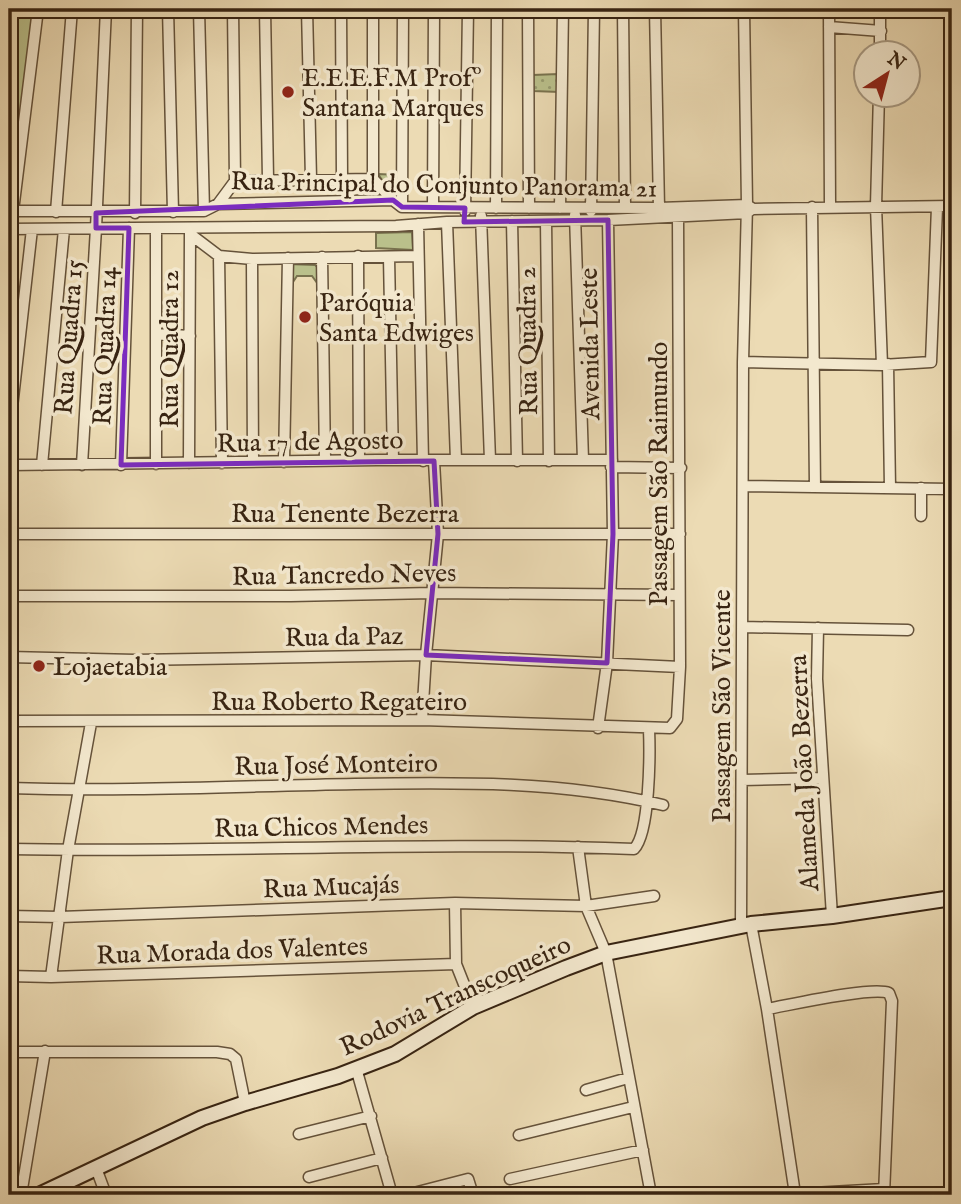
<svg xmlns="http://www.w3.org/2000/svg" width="961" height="1204" font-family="'IM FELL English',serif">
  <defs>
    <pattern id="garden-dots" width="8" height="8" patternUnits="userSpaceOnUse" patternTransform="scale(1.75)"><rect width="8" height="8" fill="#bac08b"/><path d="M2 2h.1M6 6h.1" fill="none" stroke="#989c70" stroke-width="1.8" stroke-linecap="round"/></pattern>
  </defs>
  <rect width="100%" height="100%" fill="#ecdbb4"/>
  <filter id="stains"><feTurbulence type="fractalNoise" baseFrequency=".00286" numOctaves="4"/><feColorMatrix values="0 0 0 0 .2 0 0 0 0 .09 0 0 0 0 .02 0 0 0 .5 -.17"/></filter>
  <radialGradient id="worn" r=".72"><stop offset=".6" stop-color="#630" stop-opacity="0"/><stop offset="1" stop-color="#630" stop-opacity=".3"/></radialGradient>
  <!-- green -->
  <path fill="#bac08b" stroke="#79724e" stroke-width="2" d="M9 9H35L9 207Z
    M412 232 413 250 376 248V233Z
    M288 264 315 265 320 269V287L312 276H297L287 291Z"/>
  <!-- garden -->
  <path fill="url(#garden-dots)" stroke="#79724e" stroke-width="2" d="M558 74 559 92 533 91V75Z
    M378 174 398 175 397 191 390 192Z"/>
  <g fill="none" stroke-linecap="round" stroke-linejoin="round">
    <defs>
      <path id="street" d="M168 9 173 212
        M199 9 204 211
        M233 9 235 181
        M265 9 268 179
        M307 9 311 179
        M341 9 342 178
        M373 9V179
        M528 9 529 208
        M623 9 625 207
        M655 9 659 208
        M829 9 830 206
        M829 27 881 31
        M880 52V9
        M879 94 876 206 882 365
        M218 204 235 181 373 179 393 200
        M402 207 403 9
        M433 207 434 9
        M812 207 815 487
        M496 208 497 9
        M560 208 563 9
        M9 211H204L218 204 393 200 402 207 659 208 747 205 753 209 952 206
        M13 211 38 9
        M465 211 468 9
        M591 211 594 9
        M56 212 72 9
        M135 213 137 9
        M575 215 583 460
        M481 216 490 460
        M512 221 517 461
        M546 221 549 461
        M447 222 456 460
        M418 224 423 461
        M190 228V234L219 256 252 259 417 256
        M9 229 396 226 447 222 608 220 747 213 752 209
        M219 256 222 463
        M358 256 359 460
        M322 257 325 460
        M389 257 393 460
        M252 259 253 462
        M156 334 190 336
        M743 362 882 365 931 362 937 207
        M888 364 890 488
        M9 434 32 229
        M284 462 288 258
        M189 463 190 234
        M156 464V228
        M9 465 377 460H612
        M42 465 64 229
        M82 465 96 228 106 9
        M121 465 129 228
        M611 467 681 468
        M743 486 952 489
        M921 488V516
        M9 534H680
        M9 596H291L432 593 679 595
        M742 627 908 630
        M818 628 817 679 832 916
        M9 657 135 660 426 655 680 667
        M422 720 426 655 438 534 434 461
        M9 721 422 720 670 728 677 719 680 667 678 217
        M598 728 607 663 613 534 608 220
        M742 780 823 778
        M9 788C124 792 240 786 355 784 458 782 563 781 663 805
        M578 847 586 906 606 953 651 1195
        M9 849C217 853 426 841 634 849 650 833 650 753 649 729
        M455 903 456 964 473 1007
        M9 916 60 917 455 903 586 906 654 896
        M751 924 767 1009 795 1194 884 1189
        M741 926 743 362 747 205 744 9
        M9 976 51 977 456 964
        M51 977 68 850 91 723
        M767 1009C790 1005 872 986 889 993L892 1001 884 1195
        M9 1052H217L230 1054 236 1059 245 1103
        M356 1068 392 1195
        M586 1090 628 1078
        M299 1134 371 1116
        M519 1135 633 1107
        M96 1168 106 1195
        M309 1177 382 1158
        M510 1179 643 1150
        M21 1195 45 1051
        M406 1195 468 1179 473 1195"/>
      <path id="secondary" d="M39 1195 202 1118 245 1103 338 1076 395 1054 473 1007 566 968 606 953 751 924 832 916 952 898"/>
    </defs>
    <!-- street casing -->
    <use href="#street" stroke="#65523a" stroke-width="13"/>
    <!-- secondary casing -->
    <use href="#secondary" stroke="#382412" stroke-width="18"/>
    <!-- street -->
    <use href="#street" stroke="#f3e8ce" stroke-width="10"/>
    <!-- secondary -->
    <use href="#secondary" stroke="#f3e8ce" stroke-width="14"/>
  </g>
  <!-- marked area -->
  <path fill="none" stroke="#7b2cbf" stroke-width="5" stroke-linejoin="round" d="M393 200 402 207 465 208 464 222 608 220 613 534 607 663 426 655 438 534 434 461 121 465 129 228H96V213Z"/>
  <!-- markers -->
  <g fill="#8f2418" stroke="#f3e8ce" stroke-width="2.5">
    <circle cx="288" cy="92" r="7"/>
    <circle cx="305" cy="317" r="7"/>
    <circle cx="39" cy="666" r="7"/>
  </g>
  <g text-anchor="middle" stroke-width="7" stroke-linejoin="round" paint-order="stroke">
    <!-- poi labels -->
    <g font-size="26" fill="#382412" stroke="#f3e8ce" text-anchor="start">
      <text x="302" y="86">E.E.E.F.M Profº<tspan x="302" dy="30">Santana Marques</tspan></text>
      <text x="319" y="311">Paróquia<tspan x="319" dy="30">Santa Edwiges</tspan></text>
      <text x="53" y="675">Lojaetabia</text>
    </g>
    <!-- street labels -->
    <g font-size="26" fill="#382412" stroke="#f3e8ce">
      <text transform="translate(444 184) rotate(1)" y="9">Rua Principal do Conjunto Panorama 21</text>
      <text transform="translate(68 337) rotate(-86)" y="9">Rua Quadra 15</text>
      <text transform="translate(527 341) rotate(-91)" y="9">Rua Quadra 2</text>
      <text transform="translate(589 344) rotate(-91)" y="9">Avenida Leste</text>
      <text transform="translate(104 346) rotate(-88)" y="9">Rua Quadra 14</text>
      <text transform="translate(169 349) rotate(-90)" y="9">Rua Quadra 12</text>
      <text transform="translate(310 441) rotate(-1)" y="9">Rua 17 de Agosto</text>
      <text transform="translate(658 474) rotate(-90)" y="9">Passagem São Raimundo</text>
      <text x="345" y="522">Rua Tenente Bezerra</text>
      <text transform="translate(344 574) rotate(-1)" y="9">Rua Tancredo Neves</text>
      <text transform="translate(344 636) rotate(-1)" y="9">Rua da Paz</text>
      <text x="339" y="710">Rua Roberto Regateiro</text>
      <text transform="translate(721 706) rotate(-90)" y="9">Passagem São Vicente</text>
      <text transform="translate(336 764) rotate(-1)" y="9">Rua José Monteiro</text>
      <text transform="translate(803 773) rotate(-93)" y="9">Alameda João Bezerra</text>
      <text transform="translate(321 826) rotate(-1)" y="9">Rua Chicos Mendes</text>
      <text transform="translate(331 886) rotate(-2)" y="9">Rua Mucajás</text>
      <text transform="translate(232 950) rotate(-2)" y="9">Rua Morada dos Valentes</text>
      <text transform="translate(455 995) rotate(-25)" y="9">Rodovia Transcoqueiro</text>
    </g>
  </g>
  <!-- margin -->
  <rect width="961" height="1204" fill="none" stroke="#ecdbb4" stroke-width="35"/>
  <rect x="10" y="10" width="940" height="1183" fill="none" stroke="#382412" stroke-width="3.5"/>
  <rect x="18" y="18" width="926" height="1169" fill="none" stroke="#382412" stroke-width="2"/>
  <!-- north arrow -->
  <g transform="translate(887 74) rotate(36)"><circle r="33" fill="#f3e8ce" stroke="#a89a83" stroke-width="2"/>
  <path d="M0-5L12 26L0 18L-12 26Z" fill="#8f2418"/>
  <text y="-10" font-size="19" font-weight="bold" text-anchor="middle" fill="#382412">N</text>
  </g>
  <rect width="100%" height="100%" filter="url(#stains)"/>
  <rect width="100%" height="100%" fill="url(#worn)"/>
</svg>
